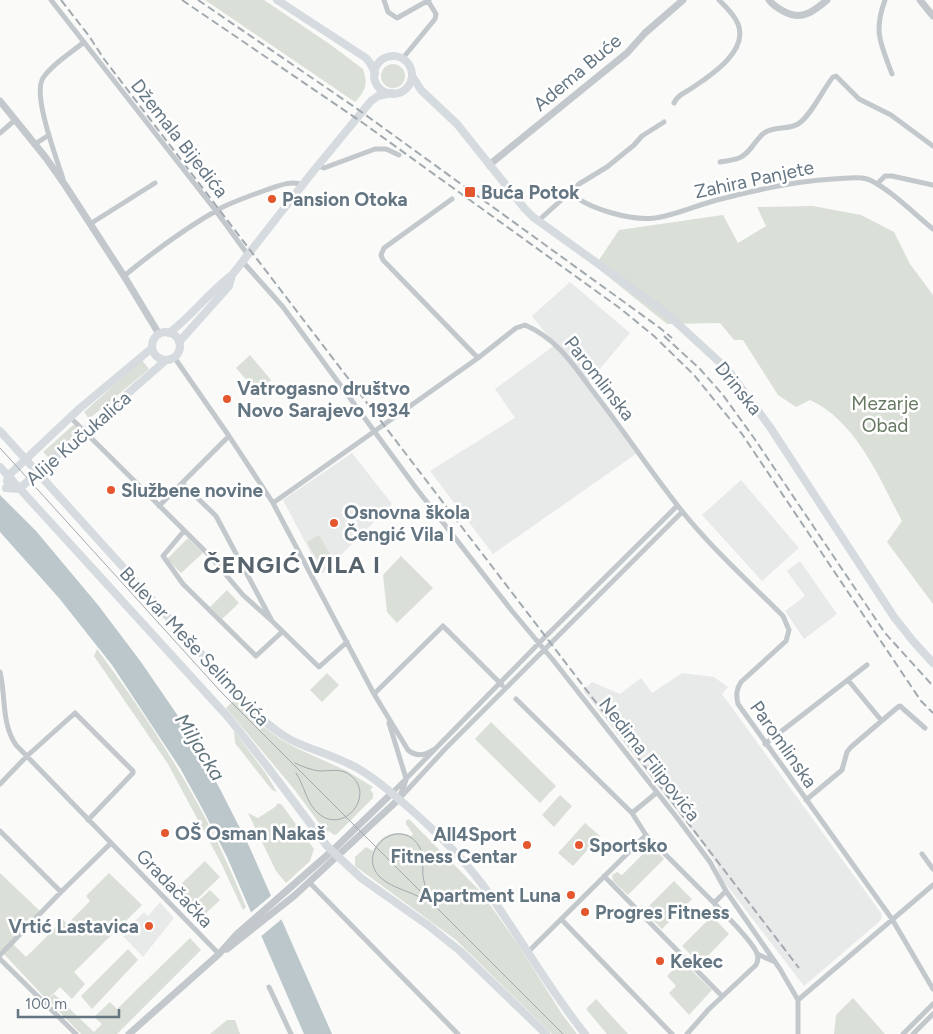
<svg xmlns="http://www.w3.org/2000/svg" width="933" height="1034" font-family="Figtree,sans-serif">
  <rect width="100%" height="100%" fill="#fafaf8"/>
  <!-- built -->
  <path fill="#e8e9e9" d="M570 282 630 333 588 383 636 454 493 554 430 471 515 418 495 389 555 345 532 316Z
    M352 453 392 504 322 574 283 500Z
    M741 480 799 548 762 581 702 515Z
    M800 561 837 614 804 639 785 611 805 596 787 571Z
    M682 673 714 677 728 687 722 694 881 913 882 917 880 921 804 986 721 878 717 865 701 842 583 690 592 682 620 694 641 678 652 693Z
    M160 902 174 918 143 957 121 934 144 912 148 916Z"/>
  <!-- green -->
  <path fill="#dadfd7" d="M205 0H264L331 45 363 69C368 85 366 90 355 102Z
    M381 76a12 12 0 1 1 24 0a12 12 0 1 1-24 0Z
    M813 206 861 215 894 232 910 264 933 295V604L887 542 902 521C879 478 857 422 810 400L796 407 778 395 743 340H734L720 323 667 324 595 266 619 230 723 215 738 243 766 226 757 207Z
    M250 355 271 380 257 392 236 368Z
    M142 360 149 369 89 419 84 412Z
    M75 425 80 431 50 459 43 452 72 426Z
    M319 535 332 558 320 565 307 542Z
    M188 538 203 553 181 573 167 559Z
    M401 556 433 588 397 623 387 612 383 575Z
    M227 590 239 603 222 619 210 607Z
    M97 649C134 699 169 751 199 806 217 839 232 873 246 907L243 910 221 863 168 764 94 656Z
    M327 673 339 685 322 702 310 690Z
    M235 699 260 724 280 739 294 747 347 771 373 787 370 790 373 793V798L337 834 334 835 329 831 327 832 328 835 294 789 226 708Z
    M491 722 556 786 540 803 475 739Z
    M234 731 265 772 277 792 272 790 235 743Z
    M560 795 572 806 554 827 542 815Z
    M278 803 282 805 314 849 310 861 286 883 276 871 248 813 258 818 275 807Z
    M409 819 481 892 519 946 562 1014 577 1034H552L456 940 355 866V857L366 847 373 851C380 835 395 829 411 836L413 834 406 824V821Z
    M585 823 600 836 573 866 558 853Z
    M644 843 650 844 664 859 628 895 613 881 612 875 617 872 622 875 644 853 641 847Z
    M205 861 220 877 193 903 178 887Z
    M0 873 41 912 0 952Z
    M109 873 142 905 74 972 85 984 72 999 60 987 47 1000 3 953 12 943 26 957 63 920 67 924 90 901 86 896Z
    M674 881 692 899 662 929 644 911Z
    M210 890 220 900 204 915 194 905Z
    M712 916 729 934 700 964 682 946Z
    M190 938 201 950 117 1034H81L48 1000 54 994 94 1032 102 1024 94 1017 110 1002 117 1009Z
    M128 949 138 960 92 1009 81 996Z
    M682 961 712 990 689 1015 669 993 676 986 667 976Z
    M853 998 885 1034H834L836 1015Z
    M596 999 628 1034H607L586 1009Z
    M227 1020H235L240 1034H210Z"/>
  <!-- water -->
  <path fill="#bbc7cb" d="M0 495 36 531 98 605 141 662 189 732 221 791 249 846 332 1034H304L227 857 202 808 180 768 112 665 59 598 0 532Z"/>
  <!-- pier -->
  <path fill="#fafaf8" d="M272 895 283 918 259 938 248 915Z"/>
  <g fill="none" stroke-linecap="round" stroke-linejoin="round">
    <!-- minor -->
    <path stroke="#c3c8cc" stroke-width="5" d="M51 0 216 211 248 255
      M384 0 388 12 397 18 429 0
      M885 0C873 32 881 44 892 74
      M403 58 435 19 436 14 428 1
      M674 103C677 95 685 93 692 88 710 76 749 51 738 24 734 14 726 7 719 0
      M0 133 15 120
      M35 144 49 135
      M720 162C726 161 734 160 739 158 750 154 755 140 764 133 774 126 788 130 798 124 811 116 823 89 833 77L836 76 859 99 891 115 933 146
      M318 166 324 168 375 149H386L399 155
      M63 179C57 159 32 95 43 78 52 64 71 53 84 42
      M877 184 885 176H892L933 185
      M570 192C587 209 632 221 655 218 676 215 697 205 717 200 755 190 794 181 833 179 844 179 856 176 867 179 884 184 918 217 933 229
      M452 199 384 248 381 255 383 260 478 358
      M538 221 579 184 607 167 634 145 642 136 664 122
      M90 224 155 183
      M243 262 283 307 416 488 512 611 553 660 678 819 710 862 726 891 780 969 798 1000
      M124 276C153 252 186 228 219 209 234 201 250 196 266 190 278 186 291 180 303 185
      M174 357 229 436 273 503 374 694 408 750C416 757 424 756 433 750
      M70 417 210 556 243 595 272 621
      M182 483 216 516 272 621 319 667 347 642
      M273 503 478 358 516 328 525 325C557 339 572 363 592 390 622 428 648 468 678 506 708 545 749 582 783 616L789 630 786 641 741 682C736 690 736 695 738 704L892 919 933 989
      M159 506 229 436
      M184 531 163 556 183 584 256 656 282 632
      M0 672C6 696 1 723 16 745L219 954
      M848 680 881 720
      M374 694 443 626 502 685
      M516 699 632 813 646 835 714 903
      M389 723 405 775 406 780 400 796
      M765 744 867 665
      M0 784 27 756 75 713 133 771V773L88 820
      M392 793 545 637 677 506
      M399 799 446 748 682 512
      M806 800 842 770 847 752 851 747 898 707 900 706 925 728
      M632 813 655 794
      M0 831 61 892
      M922 854 933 869
      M604 876 722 996
      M309 882 458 1034
      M561 919 672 1034
      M528 952 646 835
      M757 954 773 961
      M0 955 61 892 111 843
      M0 959 76 1034
      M269 987 291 1034
      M687 1034 709 1009 756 965C758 961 759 958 757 953 749 937 727 917 714 903L726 891
      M798 1034V1000L933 885
      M903 1034 933 1004
      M913 1034 933 1014"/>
    <!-- tertiary -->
    <path stroke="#c3c8cc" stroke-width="7" d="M769 0C773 5 779 9 785 12 802 21 814 11 827 0
      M920 0 933 16
      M0 101 46 158 65 185 124 276 159 334
      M489 165 627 53 645 33 683 0
      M227 949 294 896 399 799
      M129 1034 219 954 236 935 332 851 392 793"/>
    <!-- secondary -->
    <path stroke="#d6dbdf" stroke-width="8" d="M277 0 366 58 370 63 375 73
      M374 75a19 19 0 1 1 38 0a19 19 0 1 1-38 0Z
      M412 76 421 90 457 124 525 209 533 217 665 312 728 370 770 427 894 617 913 641 933 663
      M152 346a14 14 0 1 1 28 0a14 14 0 1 1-28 0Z
      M169 333C192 316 209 292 232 275L311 174 371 101 378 96 392 93
      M179 342 229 286 232 275
      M0 431 252 710C264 721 276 732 291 740 309 749 329 754 347 763 364 770 380 783 394 795 425 821 457 851 482 884 518 933 547 987 585 1034
      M0 467 228 717 267 766 327 846 361 878 429 926 460 951 546 1034
      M7 481 8 476 79 409 152 348
      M6 488 19 489 166 360"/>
    <!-- tram -->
    <path stroke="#a2aab0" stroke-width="1" d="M0 448 222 693 563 1034
      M295 763C303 767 311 770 320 771 331 771 341 768 350 775 377 795 343 836 318 813 307 804 304 785 296 773
      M423 899C410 891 392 888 381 878 354 853 398 814 419 846 425 856 422 866 423 876 424 884 427 892 430 899"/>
    <!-- rail -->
    <path stroke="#a2aab0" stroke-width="2" stroke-dasharray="8 4" stroke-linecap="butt" d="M61 0 89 36 104 59 799 968
      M182 0 363 123 621 309 654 336 694 375 742 434 921 701 933 713
      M198 0 356 108 660 328 672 338
      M664 336 700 369 723 395 754 438 885 633 933 686"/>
  </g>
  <!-- markers -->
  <g fill="#e4572e" stroke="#fff" stroke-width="2">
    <rect x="464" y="186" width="12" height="12" rx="2.5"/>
    <circle cx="272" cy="199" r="5"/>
    <circle cx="227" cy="399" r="5"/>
    <circle cx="111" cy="490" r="5"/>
    <circle cx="334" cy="523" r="5"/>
    <circle cx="165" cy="833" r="5"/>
    <circle cx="527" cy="845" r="5"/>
    <circle cx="579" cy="845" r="5"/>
    <circle cx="571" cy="895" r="5"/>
    <circle cx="585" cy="912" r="5"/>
    <circle cx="149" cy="926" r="5"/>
    <circle cx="660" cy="961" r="5"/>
  </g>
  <g text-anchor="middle" stroke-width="5" stroke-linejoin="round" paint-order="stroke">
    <!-- street labels -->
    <g font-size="19" fill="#657683" stroke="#fff">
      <text transform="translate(577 72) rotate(-40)" y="7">Adema Buće</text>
      <text transform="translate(180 138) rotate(52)" y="7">Džemala Bijedića</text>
      <text transform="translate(754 179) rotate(-12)" y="7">Zahira Panjete</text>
      <text transform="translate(600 378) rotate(52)" y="7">Paromlinska</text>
      <text transform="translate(739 388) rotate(51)" y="7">Drinska</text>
      <text transform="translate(78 438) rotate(-41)" y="7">Alije Kučukalića</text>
      <text transform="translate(195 646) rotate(47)" y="7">Bulevar Meše Selimovića</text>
      <text transform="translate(784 744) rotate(55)" y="7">Paromlinska</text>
      <text transform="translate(650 759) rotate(52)" y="7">Nedima Filipovića</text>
      <text transform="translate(175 888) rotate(46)" y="7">Gradačačka</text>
    </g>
    <!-- poi labels -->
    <g font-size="19" font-weight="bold" fill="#657683" stroke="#fff" text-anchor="start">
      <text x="481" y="199">Buća Potok</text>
      <text x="282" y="206">Pansion Otoka</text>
      <text x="237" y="395">Vatrogasno društvo<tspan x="237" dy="22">Novo Sarajevo 1934</tspan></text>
      <text x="121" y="497">Službene novine</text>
      <text x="344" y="519">Osnovna škola<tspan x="344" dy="22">Čengić Vila I</tspan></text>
      <text x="175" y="840">OŠ Osman Nakaš</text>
      <text x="517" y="841" text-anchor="end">All4Sport<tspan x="517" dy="22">Fitness Centar</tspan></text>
      <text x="589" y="852">Sportsko</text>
      <text x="561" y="902" text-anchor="end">Apartment Luna</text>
      <text x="595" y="919">Progres Fitness</text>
      <text x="139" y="933" text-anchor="end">Vrtić Lastavica</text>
      <text x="670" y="968">Kekec</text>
    </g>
    <!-- park labels -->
    <g font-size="19" fill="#687a64" stroke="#fff">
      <text x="885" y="410">Mezarje<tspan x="885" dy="22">Obad</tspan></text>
    </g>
    <!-- water labels -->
    <g font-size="20" font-style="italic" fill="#60757c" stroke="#fff">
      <text transform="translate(200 747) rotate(58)" y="7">Miljacka</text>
    </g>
    <!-- district labels -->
    <g font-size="24" font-weight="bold" letter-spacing="1" fill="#57646e" stroke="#fff">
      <text x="292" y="573">ČENGIĆ VILA I</text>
    </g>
  </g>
  <!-- scale -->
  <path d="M18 1009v8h101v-8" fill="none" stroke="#657683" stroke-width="2.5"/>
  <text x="25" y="1009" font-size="15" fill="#657683" stroke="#ffffff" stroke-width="4" paint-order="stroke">100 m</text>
</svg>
